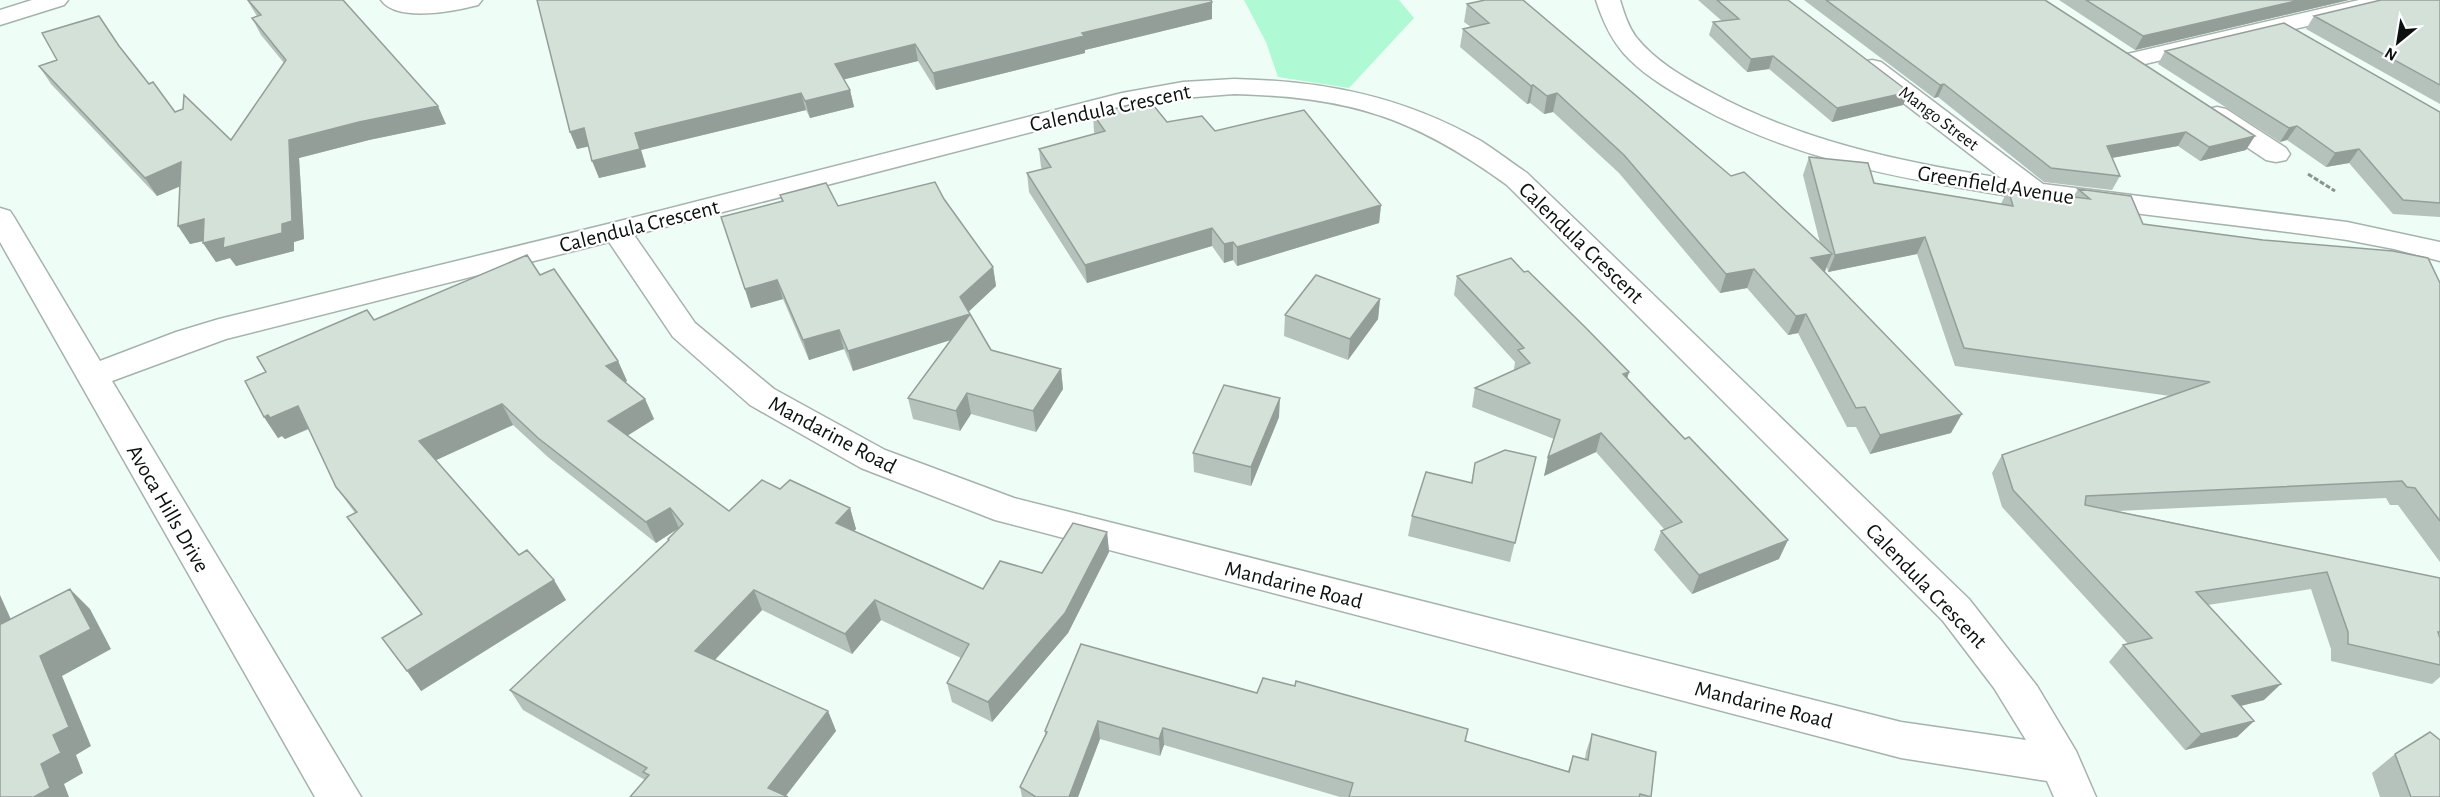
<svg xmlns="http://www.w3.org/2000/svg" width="2440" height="797" font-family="'Alegreya Sans',sans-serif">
  <rect width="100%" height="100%" fill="#eefdf5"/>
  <!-- green -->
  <path fill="#aff9d4" d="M1244 0H1399L1414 18 1349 88 1278 77 1266 42Z"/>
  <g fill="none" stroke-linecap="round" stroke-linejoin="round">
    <defs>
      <path id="street" d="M32 0H68L64 5 0 25V10Z
        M381 0H482L478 5C455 11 397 23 381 0Z
        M1596 0H1620C1624 13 1628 26 1636 37 1655 61 1683 77 1709 91 1800 141 1900 162 2001 178L1863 72 1860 67 1863 62 1872 60 1881 62 2043 184 2347 222 2440 242V261L2394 249 2347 240C2235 224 2121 213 2009 196 1902 179 1792 159 1696 105 1673 92 1648 78 1629 59 1612 42 1603 22 1596 0Z
        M2359 0H2401L2397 5 2132 67 2123 65 2120 60 2123 55Z
        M1234 79C1324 81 1402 96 1481 141 1497 151 1512 163 1527 173L1969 599 2037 686 2076 751 2096 797H2054L2047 781 1901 758 995 520 861 468 750 405 673 337 609 242 226 339 112 381 361 797H315L0 242V208L10 211 14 217 100 361 176 332 219 319 616 222 1122 93 1183 82ZM1234 94C1350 97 1413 117 1507 185L1943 621 1994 688 2026 740 1901 722 1014 498 885 450 774 389 695 323 634 235 1132 106 1183 98Z
        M2217 107 2226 109 2286 148 2290 154 2286 160 2276 162 2266 160 2208 121 2204 115 2208 109Z"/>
    </defs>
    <!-- street casing -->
    <use href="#street" stroke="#a6b3ac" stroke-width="3"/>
    <!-- path -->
    <path stroke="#8a948f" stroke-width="3" stroke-dasharray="5 2" stroke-linecap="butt" d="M2308 174 2335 191"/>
    <!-- street -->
    <use href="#street" fill="#fff" fill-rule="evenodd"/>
  </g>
  <!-- wall -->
  <path fill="#b5c2bb" d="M247 0H343L446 124 369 140 299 158 304 239 294 242V251L236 266 230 258 216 262 203 243 204 241 190 244 180 186 157 196 51 84 39 66 119 46 149 84 175 112 231 140 284 63 261 35 252 18 257 16Z
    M537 0 1212 19 1085 50V53L936 90 918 61 844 79 850 90 854 107 810 118 806 110 641 150 646 167 599 178 588 146 577 149 570 132Z
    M1698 0H1788L1903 105 1832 122 1769 69 1747 72 1709 35 1713 22 1722 21Z
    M1804 0H2045L2246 150 2200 161 2178 146 2112 158 2120 176 2112 190 2044 182 1938 97 1934 98Z
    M2059 0H2349L2135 50Z
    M2440 0V104L2306 29 2314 16Z
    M1467 4 1731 176 1820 243 1803 175 1809 157 1874 183 2001 204 2008 189 2073 197 2078 189 2143 224 2440 283V562L2398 505H2390L2386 498 2118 511 2440 578V677L2432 684 2331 661V649L2311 589 2208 605 2264 700 2241 706 2254 721 2237 737 2185 750 2109 662 2123 645 2128 644 2002 507 1992 473 2002 455 2170 396 1955 366 1917 254 1828 272 1827 267 1825 272 1951 433 1870 454 1856 427H1847L1798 333 1788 335 1747 288 1720 293 1619 173 1553 112 1544 114 1530 103 1527 104 1460 47 1463 29 1471 27 1464 22Z
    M2165 51 2440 112V217L2393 214 2349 163 2326 167 2287 140 2280 142 2158 64Z
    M1093 114 1167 122 1215 131 1381 205 1379 223 1237 266 1233 260 1224 263 1212 246 1087 283 1029 192 1027 173 1042 169 1041 167 1039 149 1095 134 1094 132Z
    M780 195 838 206 944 199 993 267 996 286 968 312 991 350 1061 369 1063 389 1036 432 971 414 960 431 913 419 908 398 950 340 853 371 844 349 809 360 783 299 751 308 721 217 782 201Z
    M1524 272 1629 372 1627 379 1779 559 1692 594 1654 550 1661 531 1664 529 1596 452 1544 476 1554 439 1472 407 1475 388 1514 370V369L1515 362 1454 295 1457 276Z
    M540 275 618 361 627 381 625 382 645 399 654 419 627 436 729 511 780 489 850 508 856 529 854 531 983 589 1042 573 1107 532 1109 552 1068 633 992 722 952 702 947 683 961 658 881 620 852 654 762 610 715 660 828 711 836 731 785 796 645 780 523 710 510 690 669 541 668 539 679 528 656 543 549 458 513 425 436 460 519 555 566 600 421 691V614L362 538 347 517 355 513 336 487 309 429 285 439 282 436 278 438 264 417 266 372 374 320Z
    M1380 299 1378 319 1348 360 1284 336 1285 315Z
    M1279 417 1251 486 1194 472 1193 453Z
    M1536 457 1510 562 1408 536 1412 516 1471 483 1475 463Z
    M1257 693 1465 741 1568 771 1573 756 1585 759 1586 752 1592 734 1651 797H1340L1164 745 1160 756 1100 739 1078 797H1022L1020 787 1045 735V731Z
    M2395 754 2440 797H2380L2372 773Z"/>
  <!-- shaded-wall -->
  <path fill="#949e98" d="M2300 0H2349L2135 50 2143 36Z
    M1212 2V19L1085 50V53L936 90 933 73 1082 33Z
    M915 44 918 61 838 81 835 64Z
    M1773 56 1769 69 1747 72 1751 59Z
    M1944 84 1938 97 1934 98 1940 85Z
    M1533 85 1530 103 1527 104 1531 86Z
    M850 90 854 107 810 118 805 101Z
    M1909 92 1903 105 1832 122 1837 108Z
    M801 93 806 110 641 150 646 167 599 178 592 161 635 133Z
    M1557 93 1553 112 1544 114 1547 96Z
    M438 106 446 124 369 140 299 158 304 239 294 242V251L236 266 230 258 216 262 203 243 282 224 289 140 359 122Z
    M2297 126 2287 140 2280 142 2289 128Z
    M584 128 591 146 577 149 570 132Z
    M2186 132 2178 146 2100 160 2107 146Z
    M2255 136 2246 150 2200 161 2209 147Z
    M2359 149 2349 163 2326 167 2335 153Z
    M181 162 193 181 157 196 145 178Z
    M1381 205 1379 223 1237 266V247Z
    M204 219 216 238 190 244 178 226Z
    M1212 228V246L1087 283 1085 265Z
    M1925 237 1917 254 1828 272 1835 255Z
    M1233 242V260L1224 263V244Z
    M1832 254 1824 273 1811 258Z
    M993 267 996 286 964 316 970 314 973 333 853 371 848 351 960 297Z
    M1754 269 1747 288 1720 293 1726 274Z
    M777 280 783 299 751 308 745 289Z
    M1380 299 1378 319 1348 360 1350 339Z
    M1806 314 1798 333 1788 335 1796 316Z
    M839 330 844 349 809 360 803 340Z
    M618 361 627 381 615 387 606 366Z
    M1061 369 1063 389 1036 432 1033 411Z
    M1629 372 1623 392V374Z
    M967 393 971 414 960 431 956 411Z
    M1280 398 1279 417 1251 486V467Z
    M645 399 654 419 617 442 608 421Z
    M502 404 513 425 432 462 419 441Z
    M298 406 312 427 285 439 282 436 278 438 264 417Z
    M1962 414 1951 433 1870 454 1880 435Z
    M1601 433 1596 452 1544 476 1548 457Z
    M670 508 679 528 656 543 646 522Z
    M850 508 856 529 842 543 836 523Z
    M1107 532 1109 552 1068 633 992 722 988 702Z
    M1788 540 1779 559 1692 594 1699 575Z
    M554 580 566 600 421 691 407 671Z
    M70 589 90 609 111 649 62 676 91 746 76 755 83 773 64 784 69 797H34L41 764 53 735 40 656Z
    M754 590 762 610 704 671 695 651Z
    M0 595 22 644 0 622Z
    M875 600 881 620 852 654 845 634Z
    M2281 684 2264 700 2216 712 2232 696Z
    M828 711 836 731 785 797 768 788Z
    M1098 721 1100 739 1078 797H1069Z
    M2254 721 2237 737 2185 750 2201 734Z
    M1163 728 1164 745 1160 756 1159 739Z"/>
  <!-- building -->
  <path fill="#d3e1d9" stroke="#949e98" stroke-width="1.5" d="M248 0H343L438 106 359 122 289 140 292 221 282 224V233L223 248 224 238 203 243 204 219 178 226 181 162 145 178 39 66 57 60 42 33 99 16 119 46 149 84 153 82 175 112 183 109 184 95 231 140 286 60 252 18 261 15Z
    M537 0H1211L1212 2 1082 33 1084 36 933 73 915 44 835 64 850 90 805 101 801 93 635 133 640 149 592 161 584 128 570 132Z
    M1485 0H1523L1731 176 1744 172 1832 254 1811 258 1962 414 1880 435 1865 407 1856 408 1806 314 1796 316 1754 269 1726 274 1624 155 1557 93 1547 96 1533 85 1531 86 1463 29 1489 23 1467 4Z
    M1717 0H1788L1909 92 1837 108 1773 56 1751 59 1713 22 1739 19Z
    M1826 0H2045L2255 136 2209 147 2186 132 2107 146 2120 176 2051 168 1944 84 1940 85Z
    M2086 0H2300L2143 36Z
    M2381 0H2440V85L2314 16Z
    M2284 23 2440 112V203L2403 200 2359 149 2335 153 2297 126 2289 128 2165 51Z
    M1149 100 1167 122 1202 116 1215 131 1304 110 1381 205 1237 247 1233 242 1224 244 1212 228 1085 265 1027 173 1051 167 1039 149 1105 131 1093 114Z
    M1809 157 1868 163 1874 183 2013 206 2008 189 2090 199 2078 189 2131 196 2143 224 2263 240 2393 251 2428 258 2440 283V521L2415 488 2407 487 2402 481 2086 496 2085 505 2440 578V632H2438L2440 638V665L2348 644V632L2327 572 2196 592 2281 684 2232 696 2254 721 2201 734 2123 645 2152 638 2013 490 2002 455 2210 382 1964 348 1925 237 1835 255Z
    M935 182 944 199 993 267 960 297 970 314 848 351 839 330 803 340 777 280 745 289 721 217 783 201 780 195 826 183 838 206Z
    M527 255 540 275 554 269 618 361 606 366 645 399 608 421 729 511 762 480 780 489 790 480 850 508 836 523 983 589 1000 561 1042 573 1073 523 1107 532 1065 613 988 702 947 683 969 644 875 600 845 634 754 590 695 651 828 711 768 788 788 797H630L649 775 643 772 647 768 510 690 669 540 668 539 683 524 670 508 646 522 538 438 502 404 419 441 519 555 527 550 554 580 407 671 382 638 422 614 347 517 357 512 336 487 298 406 270 418 268 415 264 417 245 381 266 372 257 357 367 310 374 320Z
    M1511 258 1524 272 1528 271 1585 327 1629 372 1623 374 1685 439 1689 437 1788 540 1699 575 1661 531 1682 522 1601 433 1548 457 1560 420 1475 388 1530 363 1518 350 1524 348 1457 276Z
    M1316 275 1380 299 1350 339 1285 315Z
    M970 314 991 350 1061 369 1033 411 967 393 956 411 908 398Z
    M1224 385 1280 398 1251 467 1193 453Z
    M1505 450 1536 457 1515 543 1412 516 1426 472 1472 483 1475 463Z
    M70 589 91 629 40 656 69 727 53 735 61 753 41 764 50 788 34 797H0V622L1 624Z
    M1081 644 1257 693 1263 678 1295 686 1296 681 1468 729 1465 741 1569 772 1573 756 1588 760 1592 734 1656 752 1651 797 1640 794 1639 797H1349L1353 783 1163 728 1159 739 1098 721 1069 797H1036L1020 787 1047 732 1045 731Z
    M2430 732 2440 740V797H2411L2395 754Z"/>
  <g text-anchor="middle" stroke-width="4.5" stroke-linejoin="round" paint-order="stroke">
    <!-- far-street labels -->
    <g font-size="18" fill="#0c100e" stroke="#fff">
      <text transform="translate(1939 118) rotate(37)" y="6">Mango Street</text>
    </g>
    <!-- street labels -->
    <g font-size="22" fill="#0c100e" stroke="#fff">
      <text transform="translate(1110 107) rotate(-12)" y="8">Calendula Crescent</text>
      <text transform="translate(1996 184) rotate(9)" y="8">Greenfield Avenue</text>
      <text transform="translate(639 225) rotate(-14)" y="8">Calendula Crescent</text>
      <text transform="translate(1582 242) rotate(44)" y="8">Calendula Crescent</text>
      <text transform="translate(833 434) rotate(28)" y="8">Mandarine Road</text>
      <text transform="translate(169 508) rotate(60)" y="8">Avoca Hills Drive</text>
      <text transform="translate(1294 584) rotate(14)" y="8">Mandarine Road</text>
      <text transform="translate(1927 585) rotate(46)" y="8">Calendula Crescent</text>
      <text transform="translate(1764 704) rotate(14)" y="8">Mandarine Road</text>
    </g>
  </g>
  <!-- north arrow -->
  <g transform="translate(2398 42) rotate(210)" stroke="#ffffff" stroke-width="4.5" paint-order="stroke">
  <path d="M0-4.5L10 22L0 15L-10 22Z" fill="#0c100e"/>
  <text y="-9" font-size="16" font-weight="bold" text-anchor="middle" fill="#0c100e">N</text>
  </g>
</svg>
